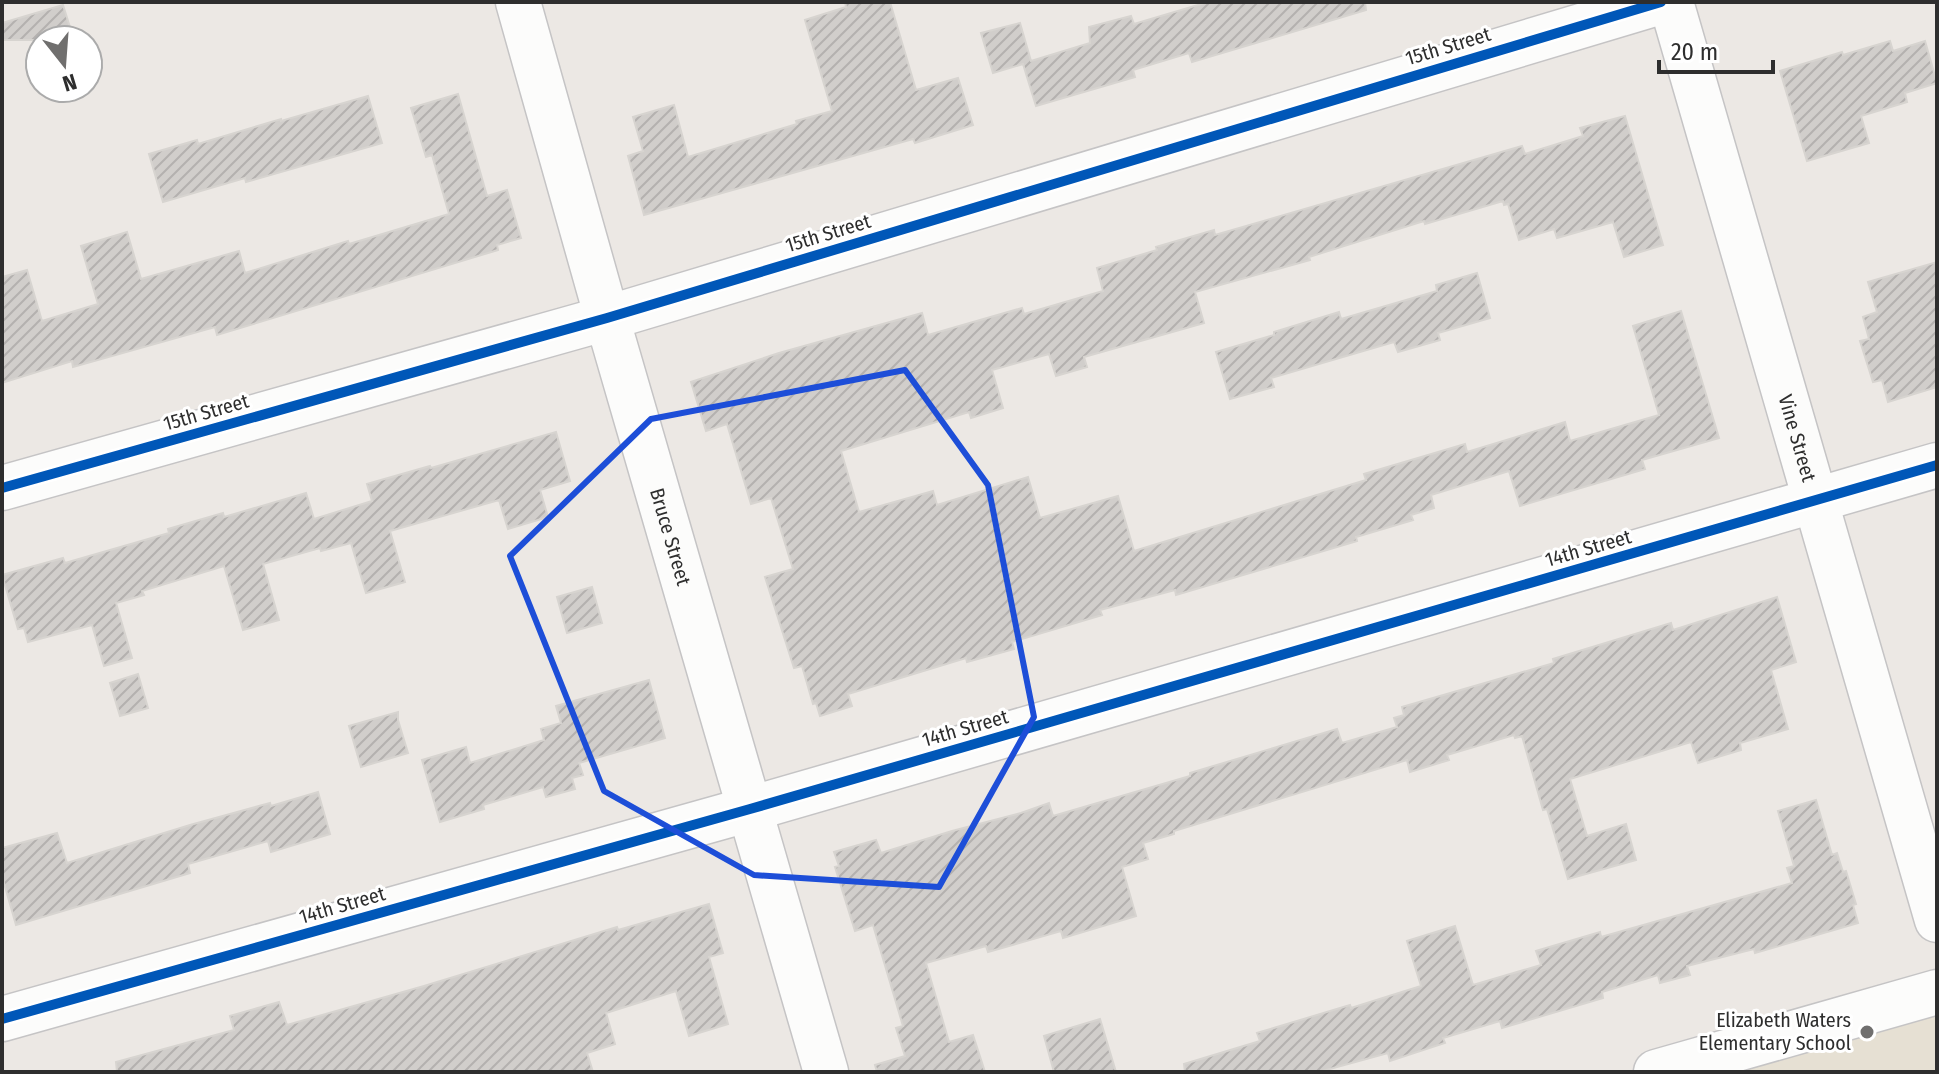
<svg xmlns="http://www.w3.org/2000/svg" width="1939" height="1074" font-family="'Fira Sans Condensed',sans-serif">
  <defs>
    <pattern id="building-hatch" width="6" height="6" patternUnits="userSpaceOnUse" patternTransform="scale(2)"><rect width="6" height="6" fill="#d1cecb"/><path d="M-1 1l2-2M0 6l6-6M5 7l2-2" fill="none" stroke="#b4b1af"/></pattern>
  </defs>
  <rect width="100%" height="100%" fill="#ece8e4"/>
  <!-- education -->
  <path fill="#e6e0d3" d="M1937 992V1072H1656Z"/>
  <!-- building -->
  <path fill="url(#building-hatch)" stroke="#d7d4d0" stroke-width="2" d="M845 2H890L916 90 958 78 973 125 915 143 913 139 644 215 628 156 643 151 633 117 674 105 688 157 797 124 796 121 832 111 805 20 846 7Z
    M1208 2H1365L1366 10 1192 62 1189 53 1133 70 1135 77 1036 106 1023 64 993 73 981 33 1020 23 1031 61 1090 43 1089 27 1131 16 1134 24Z
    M63 5 74 40H2V23Z
    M1890 41 1893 51 1925 41 1937 83 1905 93 1907 102 1861 116 1869 143 1807 161 1780 71 1842 52 1843 55Z
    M458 94 487 196 507 190 521 238 497 245 498 250 217 335 215 327 73 367 72 361 2 383V277L27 270 42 321 98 304 81 246 127 232 141 279 239 251 245 273 348 241 349 244 449 214 432 155 426 157 411 108Z
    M368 96 382 143 246 182 245 178 163 202 149 154 197 140 198 144 281 119V121Z
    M1625 116 1663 245 1624 257 1613 222 1557 238 1554 229 1519 240 1508 204 1504 205 1503 201 1425 224 1424 221 1309 257 1310 260 1195 292 1204 323 1084 357 1087 367 1056 376 1049 354 992 370 1003 408 971 418 969 412 841 451 859 512 933 491 937 505 1028 477 1040 518 1118 496 1134 551 1366 480 1364 474 1465 444 1467 452 1565 422 1570 441 1659 415 1633 326 1681 311 1719 438 1642 460 1645 469 1520 506 1509 471 1431 495 1434 508 1411 515 1413 520 1356 537 1357 541 1176 595 1175 590 1100 610 1102 615 1012 642 1014 649 967 662 966 658 848 694 852 706 820 716 816 703 813 704 802 666 794 668 765 577 793 569 771 498 751 504 727 424 706 431 691 382 779 353 922 313 928 335 1022 308 1024 314 1103 291 1097 268 1157 250 1156 247 1214 230 1215 235 1522 146 1525 154 1583 136 1580 128Z
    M1937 262V387L1888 402 1882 380 1873 382 1860 341 1869 339 1863 317 1877 312 1868 282Z
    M1477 273 1490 318 1438 333 1440 340 1398 352 1394 342 1271 378 1274 387 1230 399 1216 352 1274 335V332L1339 312 1341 319 1437 291 1436 285Z
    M556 432 570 481 540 490 548 517 508 529 499 500 390 531 405 582 366 593 351 543 321 551 320 548 263 564 279 620 243 630 224 566 142 591 144 595 116 603 132 658 104 666 92 625 28 642 24 628 18 629 2 575 63 558 65 563 169 533 168 529 223 513 224 517 306 493 314 519 372 501 367 484 430 466 431 468Z
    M592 587 602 623 567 633 557 597Z
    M1777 597 1796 662 1771 670 1788 729 1740 743 1741 750 1698 763 1691 742 1570 779 1587 836 1626 824 1636 860 1568 879 1547 809 1543 810 1522 736 1515 738 1514 735 1447 755 1449 760 1410 772 1407 760 1174 831V834L1143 843 1148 859 1122 867 1136 916 1063 938 1061 931 988 952 986 946 926 963 949 1042 973 1035 985 1072H877L875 1065 905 1056 896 1028 903 1026 873 925 855 931 835 867 839 866 834 852 876 840 881 853 952 831 1021 813 1049 803 1053 816 1190 776V773L1337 729 1342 743 1397 727 1394 718 1404 715 1402 707 1554 663 1553 659 1671 623 1673 630Z
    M138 674 148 708 120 716 110 683Z
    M649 680 665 738 579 763 583 775 572 778 575 789 546 797 543 787 483 805 484 809 440 822 422 760 466 747 470 763 544 740 541 729 561 723 556 706Z
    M398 712V720L408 753 361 767 349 726Z
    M318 792 330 834 271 852 268 841 188 864 190 873 16 925 2 876V848L57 833 67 863 190 825 270 803 271 806Z
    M1816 800 1832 855 1837 853 1843 872 1846 871 1856 904 1853 905 1858 923 1755 953 1754 949 1687 966 1690 975 1660 983 1658 975 1602 992 1603 998 1502 1028 1500 1021 1443 1038 1445 1043 1390 1061 1388 1053 1319 1072H1185L1184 1064 1260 1041 1257 1033 1350 1005 1351 1008 1421 986 1407 941 1455 926 1473 985 1541 965 1536 951 1600 932 1601 937 1792 883 1787 868 1794 866 1778 811Z
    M709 904 723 953 709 957 728 1024 689 1036 676 991 606 1013 615 1044 587 1053 593 1072H117L116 1062 234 1030 230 1016 279 1002 287 1025 424 986 617 927 618 930Z
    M1100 1019 1116 1072H1054L1044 1036Z"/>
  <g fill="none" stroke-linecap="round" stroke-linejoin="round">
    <defs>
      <g id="minor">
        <path id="s1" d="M518 2 607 318 826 1072"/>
        <path id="s2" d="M1671 2 1937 920"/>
        <path d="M2 488 607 318 1661 2"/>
        <path d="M2 1019 750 809 1937 465"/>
        <path d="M1656 1072 1937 992"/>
      </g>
    </defs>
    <!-- minor casing -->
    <use href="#minor" stroke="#c5c4c5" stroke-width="47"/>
    <!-- minor -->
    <use href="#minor" stroke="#fcfcfb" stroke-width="44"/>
    <defs>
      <path id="cycleway" d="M2 488 607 318 1661 2
        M2 1019 750 809 1937 465"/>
    </defs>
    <!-- cycleway casing -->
    <use href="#cycleway" stroke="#fff" stroke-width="15"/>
    <!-- cycleway -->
    <use href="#cycleway" stroke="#0057b8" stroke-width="10"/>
  </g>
  <!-- marked area -->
  <path fill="none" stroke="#1d4ed8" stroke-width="6" stroke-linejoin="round" d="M905 370 988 485 1034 717 939 887 754 875 604 791 510 556 651 419Z"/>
  <!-- markers -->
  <circle fill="#706f6e" stroke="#fff" stroke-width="3" cx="1867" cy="1032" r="8"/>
  <g text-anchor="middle" stroke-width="6" stroke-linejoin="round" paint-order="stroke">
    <!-- street labels -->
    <g font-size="20" fill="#2e2e2e" stroke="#fff">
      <text transform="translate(1448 46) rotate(-17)" y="7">15th Street</text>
      <text transform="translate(828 233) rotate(-17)" y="7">15th Street</text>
      <text transform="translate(206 412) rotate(-16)" y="7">15th Street</text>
      <text dy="7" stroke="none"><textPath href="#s2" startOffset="454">Vine Street</textPath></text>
      <text dy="7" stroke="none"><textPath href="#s1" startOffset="556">Bruce Street</textPath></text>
      <text transform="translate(1588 548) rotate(-16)" y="7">14th Street</text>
      <text transform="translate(965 728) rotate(-16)" y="7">14th Street</text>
      <text transform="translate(342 905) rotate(-16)" y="7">14th Street</text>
    </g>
    <!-- poi labels -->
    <g font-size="20" fill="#2e2e2e" stroke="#fff" text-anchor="end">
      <text x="1851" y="1027">Elizabeth Waters<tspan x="1851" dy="23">Elementary School</tspan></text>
    </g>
  </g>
  <!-- border -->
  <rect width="1939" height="1074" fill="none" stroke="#2e2e2e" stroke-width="8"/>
  <!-- north arrow -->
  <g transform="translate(64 64) rotate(163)"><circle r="38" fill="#ffffff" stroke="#ababab" stroke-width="2"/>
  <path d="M0-6L14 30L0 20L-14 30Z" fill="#706f6e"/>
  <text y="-12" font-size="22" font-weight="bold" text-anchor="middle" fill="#2e2e2e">N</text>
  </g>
  <!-- scale -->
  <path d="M1659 60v12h114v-12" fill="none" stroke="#2e2e2e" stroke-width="4"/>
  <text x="1671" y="60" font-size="24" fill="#2e2e2e" stroke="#ffffff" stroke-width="6" paint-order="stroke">20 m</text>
</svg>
